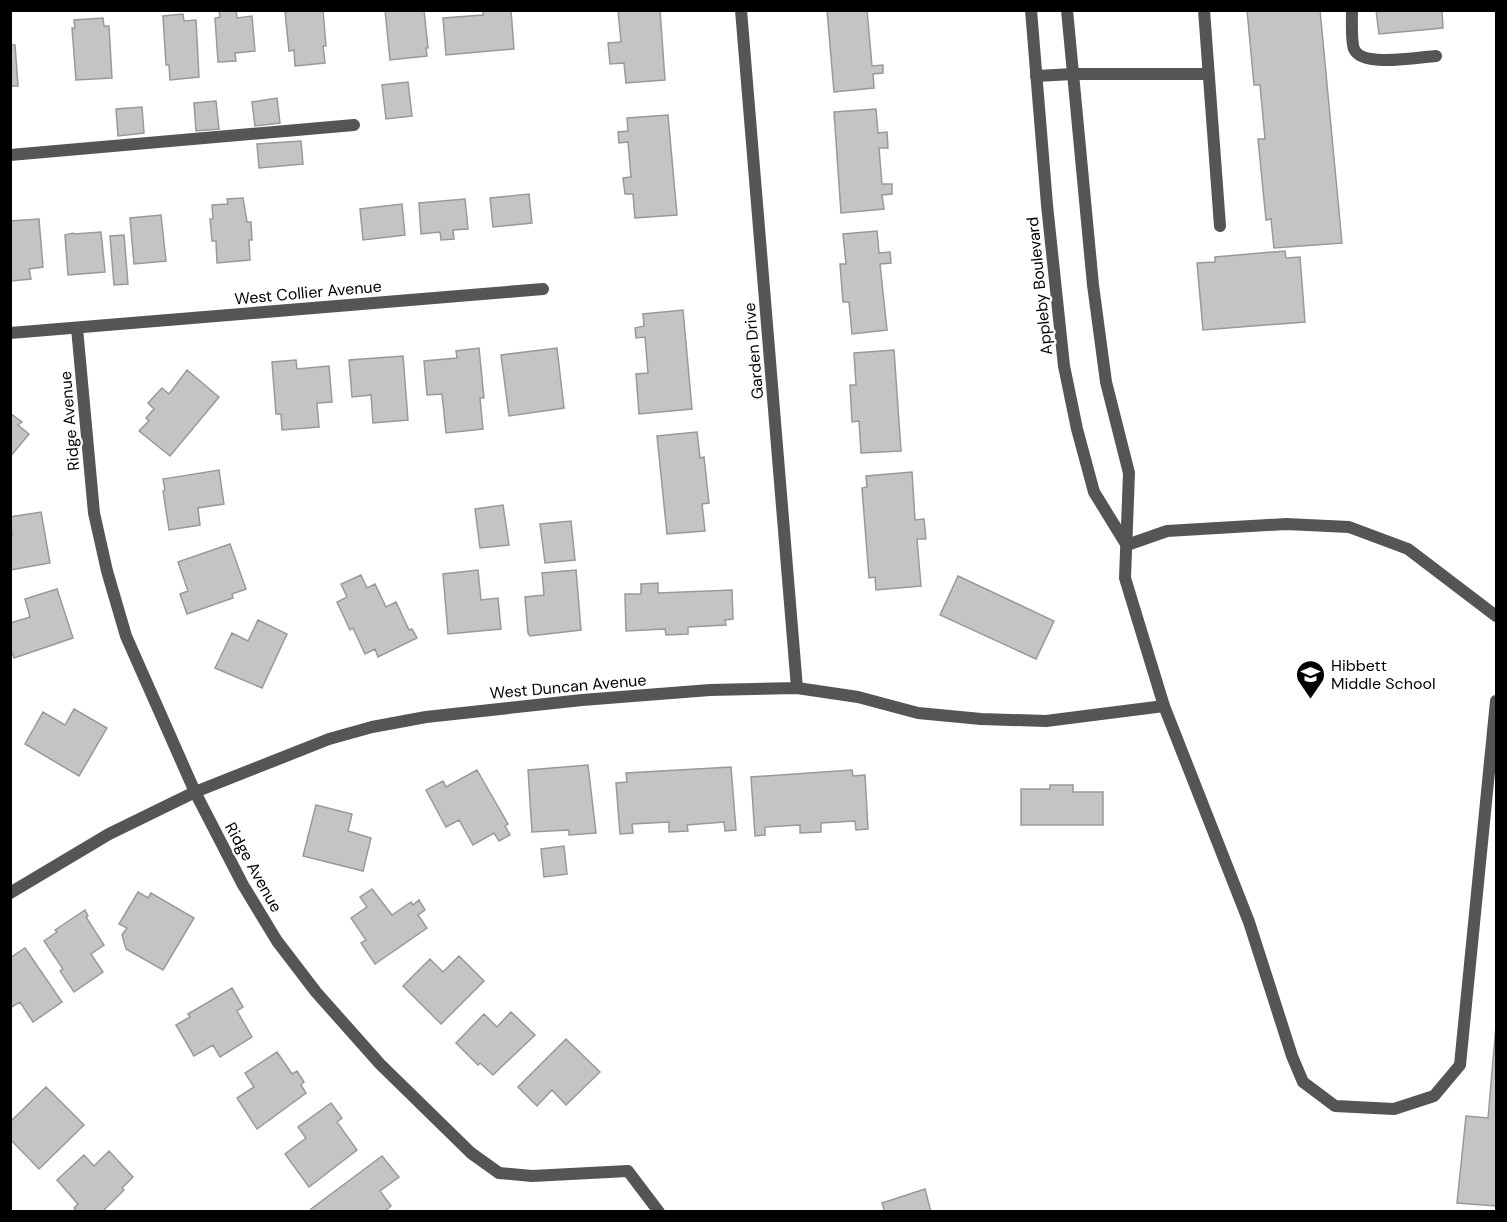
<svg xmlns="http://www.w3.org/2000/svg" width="1507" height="1222" font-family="'DM Sans',sans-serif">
  <rect width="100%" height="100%" fill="#fff"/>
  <!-- building -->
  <path fill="#c4c4c4" stroke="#999" stroke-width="1.5" d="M236 10 237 18 252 16 255 51 235 53 236 61 218 62 215 18 220 17 219 11Z
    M294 10H323L326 46H323L325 63 295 66 294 50 289 51 285 12Z
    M385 10H424L428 48H426L427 56 390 60Z
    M483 10H511L514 49 446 55 443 18 483 15Z
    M618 10H660L665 80 626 83 624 63 610 64 608 43 621 42Z
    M827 10H867L872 66 883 65V73L873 74 874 88 834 92Z
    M1247 10H1320L1342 243 1274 248 1271 219 1266 220 1258 139H1265L1260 85H1254Z
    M1376 10H1442L1443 28 1379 34Z
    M183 14 184 21 196 20 199 77 170 80 169 65H166L163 16Z
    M103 18 104 26H109L112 78 76 80 72 28H75L74 20Z
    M10 45H15L18 86H10Z
    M408 82 412 116 386 119 382 85Z
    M277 98 280 123 255 126 252 102Z
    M216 101 219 129 196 131 194 103Z
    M142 107 144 133 118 136 116 109Z
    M876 109 878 133 887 132 888 148H879L882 184H892V194L882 195 884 209 841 213 834 112Z
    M668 115 677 215 635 218 633 194H625L623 178 631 177 628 142 619 143 618 132 628 131 627 118Z
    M301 141 303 164 259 168 257 144Z
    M529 194 532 223 493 227 490 198Z
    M243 198 247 222H251L252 240H249L250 260 217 263 216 241H212L210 219H213L212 205 228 204 227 199Z
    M465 199 468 229 453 230 454 239 441 240 440 232 421 234 419 203Z
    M402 204 405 235 363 240 360 209Z
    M161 215 166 261 134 264 130 218Z
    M39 219 43 267 29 269 31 279 11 281 10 221Z
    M877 231 879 253 890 252 891 263 880 264 887 330 852 334 849 302H843L840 264H846L843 234Z
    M101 232 105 272 68 275 65 235 73 233 74 234Z
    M124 235 128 284 114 285 110 236Z
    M1285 251 1286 258 1300 257 1305 322 1203 330 1197 263 1215 262V257Z
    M683 310 692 409 639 414 636 374 648 373 645 337 636 338 635 328 644 326 643 314Z
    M479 348 484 398H480L483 429 446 433 442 394 427 395 424 361 457 358 456 351Z
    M557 348 564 408 509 416 501 355Z
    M894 350 901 451 861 453 859 421 852 422 850 385H856L854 353Z
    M403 356 408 420 373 423 371 395 352 397 349 360Z
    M296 360 297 369 329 366 332 402 317 403 319 427 282 430 281 414H276L272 362Z
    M187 370 219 397 170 456 139 431 149 421 146 418 154 409 148 403 162 388 169 394Z
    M10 413 22 422 18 425 29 434 10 457Z
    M697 432 700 458 704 457 709 503 702 504 705 531 667 534 657 436Z
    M219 470 224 504 198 508 200 525 169 530 163 491 165 490 163 479Z
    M912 472 915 520 924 519 926 539H917L921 586 876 590 875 577 869 578 862 488 867 487 866 476Z
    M503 505 509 545 480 548 475 509Z
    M41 512 50 563 10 570V535H12L10 517Z
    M571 521 575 560 545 563 540 524Z
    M230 544 246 589 232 594 233 598 187 614 180 594 188 591 178 562Z
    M478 570 481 600 498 598 501 629 448 634 443 574Z
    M576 570 581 630 530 636 528 633 525 597 544 595 542 573Z
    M361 575 367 588 375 584 386 607 396 602 409 630 412 629 417 638 378 657 375 649 365 654 353 628 350 630 337 602 347 597 341 584Z
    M958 576 1054 621 1036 659 940 615Z
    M658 583V593L732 590 733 619 725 620 726 625 688 627V634L666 635 665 629 626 631 625 594H641V584Z
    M57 589 73 638 14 658 10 647V623L30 617 25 599Z
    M258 620 287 634 262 688 215 668 232 633 248 641Z
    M74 709 107 728 79 776 25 744 43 712 65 725Z
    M588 765 596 833 569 835V830L532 832 528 770Z
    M731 767 736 830 725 831 724 822 687 825 688 831 669 832V822L632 824 633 833 620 834 616 783 627 782 626 773Z
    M477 770 508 824 505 826 510 835 499 841 494 833 473 845 459 820 446 827 426 790 443 781 446 787Z
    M852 770 853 776 865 775 868 829 856 830 855 821 821 823V832L800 833V825L765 827V835L755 836 751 777Z
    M1050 785H1073V792H1103V825H1021V789H1050Z
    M316 805 352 814 348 831 371 838 363 871 303 856Z
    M564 846 567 874 544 877 541 849Z
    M372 889 392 915 411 902 413 905 419 900 425 910 418 915 427 928 375 964 361 943 366 940 351 918 367 907 360 897Z
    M138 892 148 898 151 893 194 918 163 970 126 949 122 935 127 928 119 924Z
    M85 910 88 916 86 917 104 945 91 954 103 972 74 992 60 971 63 969 44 941 57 932 55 930Z
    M25 948 62 1002 33 1022 20 1002 10 1008V958Z
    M459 956 484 981 441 1024 403 986 430 959 443 972Z
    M232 988 243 1007 237 1011 252 1037 220 1057 213 1045 194 1056 176 1025 190 1017 188 1014Z
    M511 1012 535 1035 493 1075 480 1063 478 1065 456 1043 484 1014 497 1027Z
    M1496 1026V1206L1457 1203 1466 1116 1488 1118Z
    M566 1039 600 1072 566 1105 552 1090 537 1106 518 1087Z
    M277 1052 292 1074 297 1071 304 1082 301 1085 306 1093 257 1129 237 1098 254 1087 245 1073Z
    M46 1087 84 1125 39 1169 10 1139V1122Z
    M331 1103 342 1118 337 1122 357 1150 309 1187 285 1154 306 1138 298 1127Z
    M109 1151 133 1177 122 1188 124 1190 102 1212H77L74 1208 78 1204 57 1180 84 1155 94 1166Z
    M382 1156 399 1177 380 1191 391 1206 384 1212H312L311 1209Z
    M925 1189 931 1212H885L882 1203Z"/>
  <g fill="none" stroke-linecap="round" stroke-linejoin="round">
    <!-- service -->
    <path stroke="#555" stroke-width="12" d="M1204 10 1220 226
      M1352 10C1352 20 1351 41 1354 49 1362 68 1419 57 1436 56
      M1036 76 1073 74H1209
      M10 155 354 125
      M1127 545 1167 531 1286 524 1349 527 1408 549 1496 616
      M1164 706 1249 922 1292 1056 1303 1082 1335 1106 1394 1109 1434 1096 1460 1065 1496 701"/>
    <!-- minor -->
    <path stroke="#555" stroke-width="12" d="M741 10 797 688
      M1031 10 1047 205 1064 366 1077 429 1094 492 1126 544
      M77 328 94 513 107 571 126 636 195 792 243 885 277 941 316 992 380 1064 471 1153 499 1173 532 1176 628 1171 659 1212
      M10 333 543 289
      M10 893 109 834 195 792 329 739 372 727 426 717 582 700 710 690 797 688 858 697 918 713 981 719 1046 721 1164 706 1125 578 1129 473 1106 382 1093 285 1067 10"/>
  </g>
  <!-- icons -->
  <defs>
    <symbol id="school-pin" viewBox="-11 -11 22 30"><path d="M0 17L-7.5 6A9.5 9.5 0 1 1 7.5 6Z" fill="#000" stroke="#fff"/><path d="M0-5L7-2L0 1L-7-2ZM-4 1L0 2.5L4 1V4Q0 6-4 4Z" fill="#fff"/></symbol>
  </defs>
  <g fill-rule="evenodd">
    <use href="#school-pin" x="1294" y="658" width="33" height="45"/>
  </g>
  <g text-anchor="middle" stroke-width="4.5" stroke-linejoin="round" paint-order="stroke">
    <!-- street labels -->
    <g font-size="16" fill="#000" stroke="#fff">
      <text transform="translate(1039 286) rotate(-96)" y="6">Appleby Boulevard</text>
      <text transform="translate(308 292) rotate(-5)" y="6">West Collier Avenue</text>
      <text transform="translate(753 351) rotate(-95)" y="6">Garden Drive</text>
      <text transform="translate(69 421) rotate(-95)" y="6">Ridge Avenue</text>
      <text transform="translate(568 686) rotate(-5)" y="6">West Duncan Avenue</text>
      <text transform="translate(254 867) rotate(61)" y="6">Ridge Avenue</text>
    </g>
    <!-- poi labels -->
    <g font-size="16" fill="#000" stroke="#fff" text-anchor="start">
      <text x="1331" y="671">Hibbett<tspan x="1331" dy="18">Middle School</tspan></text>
    </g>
  </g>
  <!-- border -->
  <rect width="1507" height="1222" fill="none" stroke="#000000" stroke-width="24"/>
</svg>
